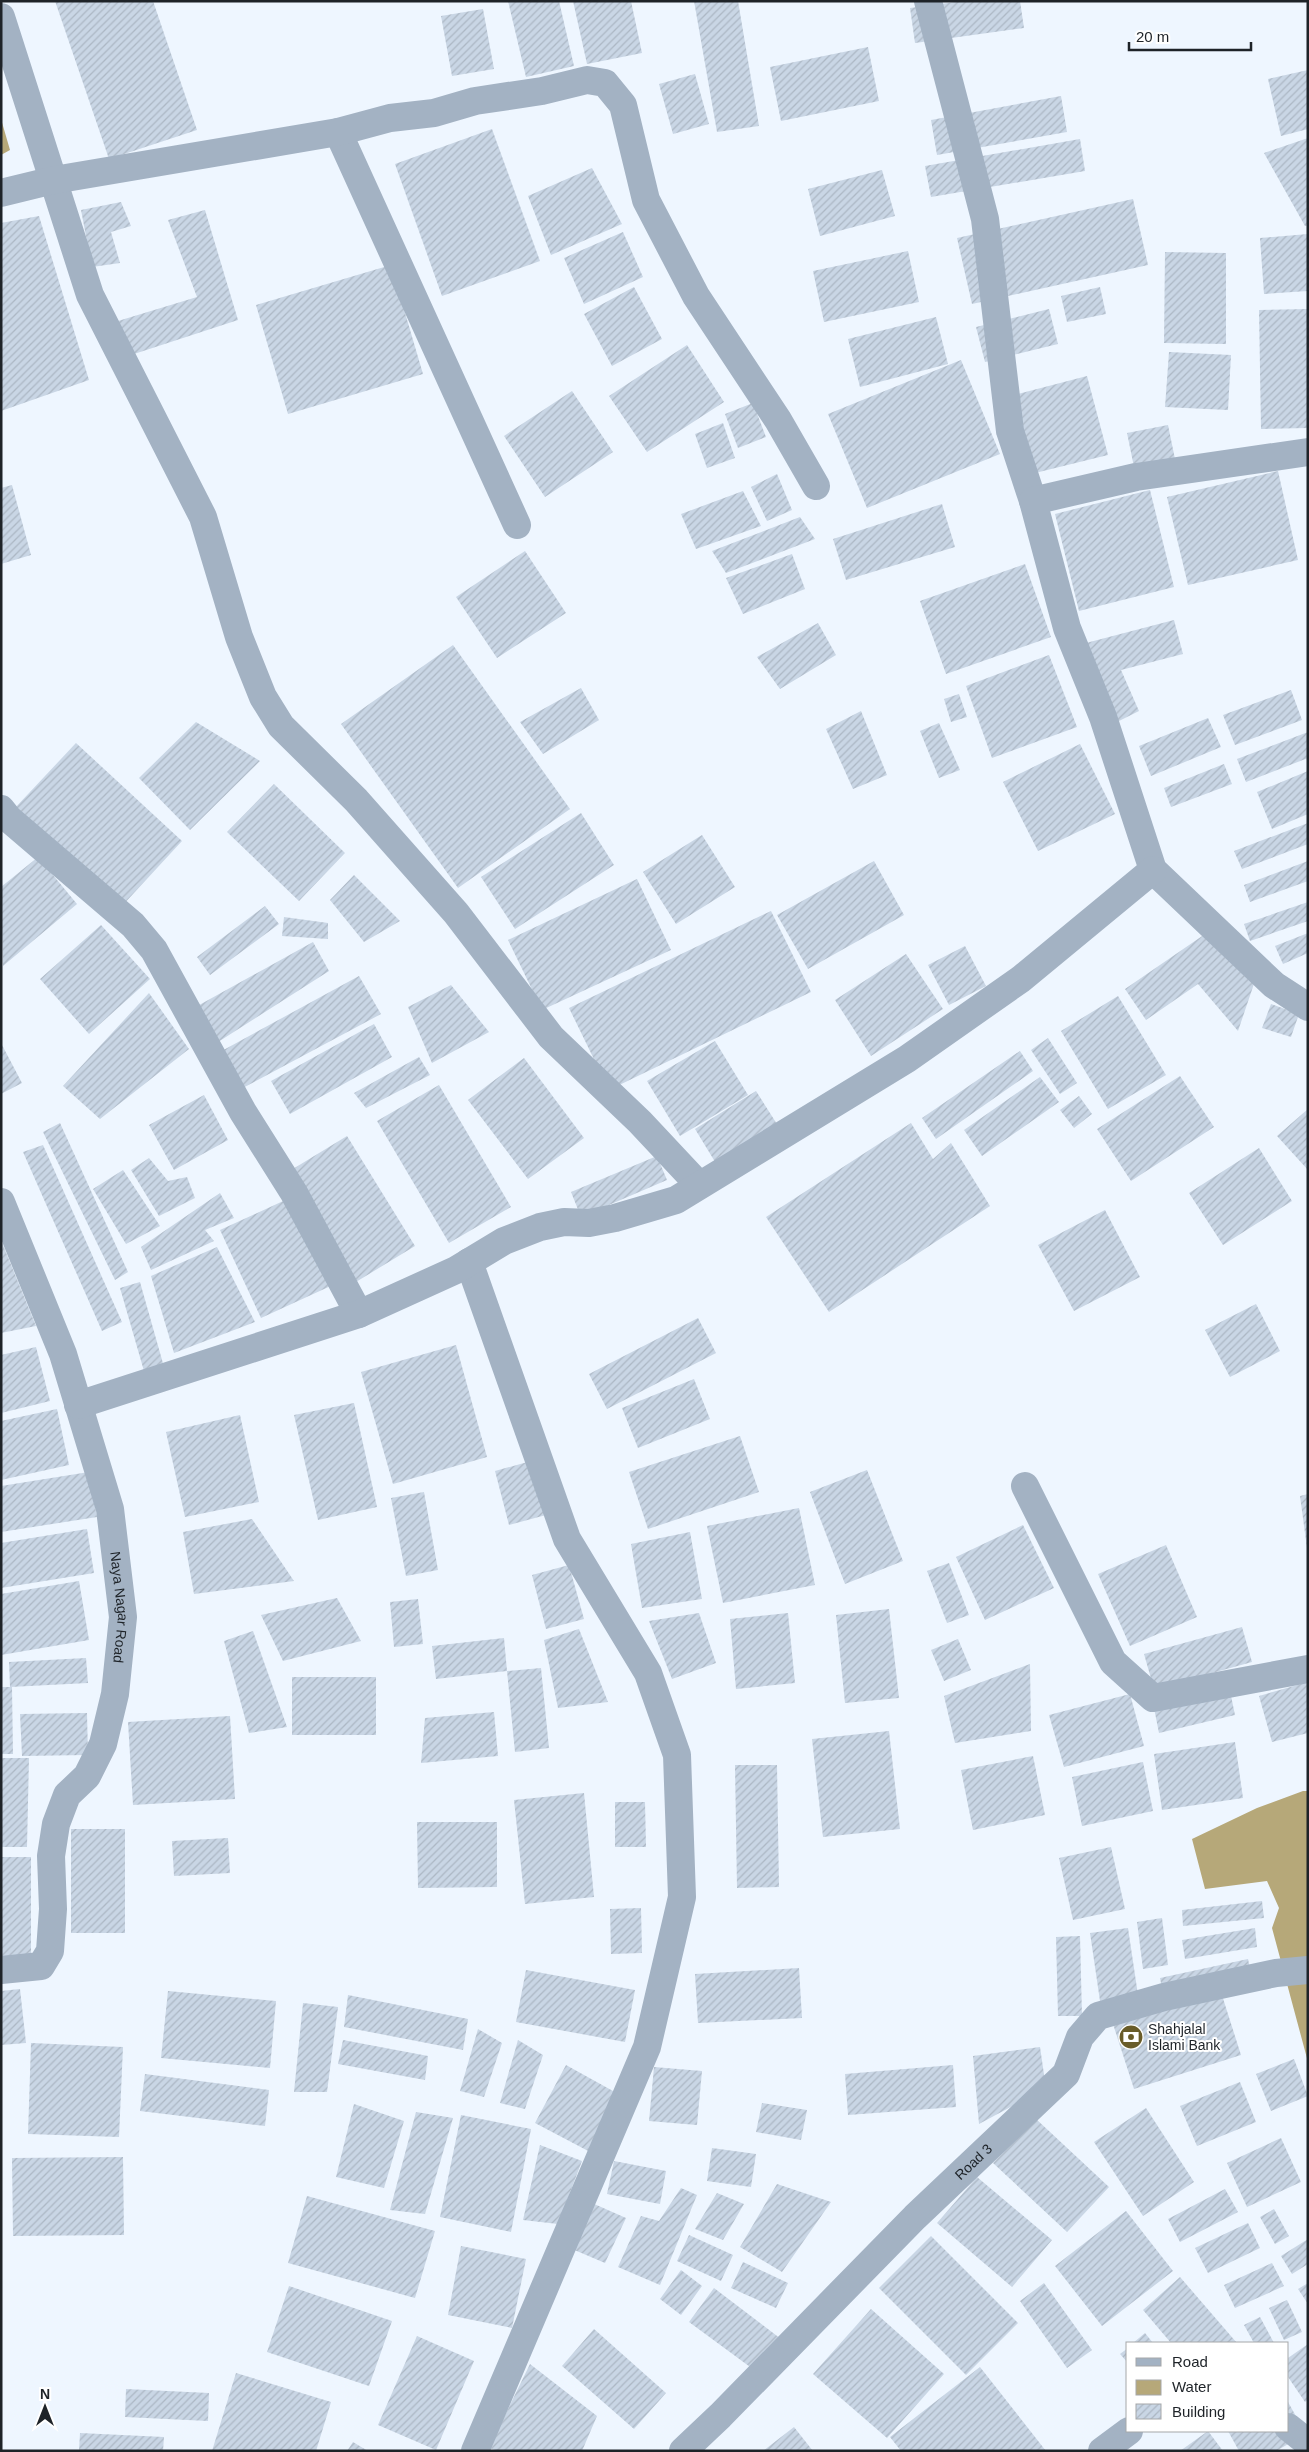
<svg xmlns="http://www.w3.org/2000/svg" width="1309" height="2452" font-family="Helvetica,sans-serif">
  <defs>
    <pattern id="building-hatch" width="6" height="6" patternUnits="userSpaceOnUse" patternTransform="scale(1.25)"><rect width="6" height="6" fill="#c9d6e5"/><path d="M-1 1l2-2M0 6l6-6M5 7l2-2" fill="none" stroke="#acb7c4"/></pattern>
  </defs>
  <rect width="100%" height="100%" fill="#eef6ff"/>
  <!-- water -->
  <path fill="#b6a879" d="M1 119 10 150 1 155Z
    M1303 1791H1308V2062L1272 1928 1279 1908 1267 1881 1205 1889 1192 1839 1257 1808Z"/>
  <!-- building -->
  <path fill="url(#building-hatch)" d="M55 1H153L197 130 109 159Z
    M508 1H559L574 66 526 77Z
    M573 1H631L642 53 587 64Z
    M694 1H738L759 126 717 132Z
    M963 1H1020L1024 28 915 43 910 8Z
    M483 9 494 69 452 76 441 16Z
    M868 47 879 101 781 121 770 67Z
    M1308 70V129L1281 136 1268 79Z
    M695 74 709 124 673 134 659 84Z
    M1061 96 1067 132 937 155 931 120Z
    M492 129 540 261 442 296 395 164Z
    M1308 138V226H1305L1264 153Z
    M1080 139 1085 171 931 197 925 166Z
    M592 168 622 224 551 255 528 196Z
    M882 170 895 216 820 236 808 189Z
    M1133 199 1148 265 972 304 957 238Z
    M121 202 131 226 111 232 120 263 92 267 81 210Z
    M205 210 238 320 131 355 118 321 197 297 168 220Z
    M39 216 89 380 1 411V223Z
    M623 232 643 277 584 304 564 258Z
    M1308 234V291L1264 294 1260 238Z
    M908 251 919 302 824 322 813 271Z
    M1165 252 1226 253V344L1164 343Z
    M391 265 423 374 288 414 256 305Z
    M634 287 662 339 612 366 584 314Z
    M1100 287 1106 314 1067 322 1061 296Z
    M1049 309 1058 344 985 362 976 327Z
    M1308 309V428L1261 429 1259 310Z
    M936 317 948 364 860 387 848 339Z
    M687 345 724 402 647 452 609 396Z
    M1169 352 1231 355 1228 410 1165 407Z
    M961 360 1000 454 867 508 828 414Z
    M1087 376 1108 455 1031 474 1010 396Z
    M572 391 613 452 545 497 504 436Z
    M753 403 766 437 738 448 725 414Z
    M723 423 735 458 707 468 695 434Z
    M1168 425 1175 459 1134 467 1127 433Z
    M1278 471 1298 560 1188 585 1167 497Z
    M777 474 792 510 767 521 751 487Z
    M12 485 31 555 1 564V488Z
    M1150 490 1174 587 1079 611 1055 514Z
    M743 491 761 526 696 549 681 514Z
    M942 504 955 547 846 580 833 539Z
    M800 517 815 539 726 573 712 551Z
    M525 551 566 613 497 658 456 597Z
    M792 554 805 589 743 614 726 578Z
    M1025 564 1051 637 946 674 920 601Z
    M1174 620 1183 654 1121 670 1139 711 1117 722 1086 643Z
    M818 623 836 655 780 689 757 657Z
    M453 645 570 809 458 888 341 724Z
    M1049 655 1077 727 992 758 966 686Z
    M581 688 599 720 543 754 520 722Z
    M1291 690 1302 720 1235 745 1223 715Z
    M959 694 967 717 951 722 944 699Z
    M861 711 887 775 853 789 826 729Z
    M1208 718 1221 747 1151 776 1139 746Z
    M196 722 260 761 190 830 139 778Z
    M939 723 960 770 939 778 920 731Z
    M1308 732V758L1246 782 1237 759Z
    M76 743 182 841 121 907 14 809Z
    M1080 744 1115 814 1038 851 1003 782Z
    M1224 764 1232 784 1171 807 1164 788Z
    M1308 771V814L1272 829 1257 792Z
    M274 784 345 853 299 901 227 832Z
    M581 813 614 865 515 929 481 877Z
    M1308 823V844L1242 869 1234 851Z
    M702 835 735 887 676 924 643 872Z
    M38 857 77 904 3 966 1 887Z
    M874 861 904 915 808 969 777 915Z
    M1308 861V881L1250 902 1244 885Z
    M354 875 400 921 364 942 330 900Z
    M637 879 671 950 542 1010 508 940Z
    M1308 902V921L1250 941 1244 924Z
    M265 906 279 924 210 975 197 957Z
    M771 911 811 992 609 1090 569 1008Z
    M284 917 328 923V939L282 936Z
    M101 925 150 979 89 1034 40 979Z
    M1208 932 1257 975 1238 1031 1198 984 1146 1020 1125 989Z
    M1308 933V953L1283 964 1275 946Z
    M313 942 329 971 215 1044 192 1009Z
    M965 946 986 986 949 1005 928 965Z
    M906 954 943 1009 871 1056 835 1000Z
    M359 976 381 1014 239 1090 218 1053Z
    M451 985 489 1032 432 1063 408 1007Z
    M149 993 189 1049 100 1119 63 1086Z
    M1118 996 1166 1075 1108 1109 1061 1031Z
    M1271 1004 1299 1014 1291 1037 1262 1028Z
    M374 1024 392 1057 290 1114 271 1081Z
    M1048 1038 1077 1083 1060 1094 1031 1050Z
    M715 1041 748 1095 680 1136 647 1081Z
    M1 1043 22 1083 1 1094Z
    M1020 1051 1033 1071 936 1139 922 1118Z
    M419 1057 430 1075 366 1108 354 1093Z
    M524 1058 584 1138 528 1179 468 1100Z
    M1180 1076 1214 1127 1131 1181 1097 1129Z
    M1040 1077 1059 1102 982 1156 964 1130Z
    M439 1085 511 1207 449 1243 377 1121Z
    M756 1091 782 1132 720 1170 695 1129Z
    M204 1095 228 1140 174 1170 149 1125Z
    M1079 1096 1092 1114 1074 1128 1060 1110Z
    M1308 1109V1170L1277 1136Z
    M60 1123 128 1272 115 1280 43 1132Z
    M911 1123 933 1159 951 1143 990 1206 829 1312 766 1217Z
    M347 1136 415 1246 351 1285 283 1175Z
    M43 1145 122 1322 102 1331 23 1152Z
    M1259 1148 1292 1201 1223 1245 1189 1193Z
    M657 1156 667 1180 581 1217 571 1192Z
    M149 1158 168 1181 187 1177 195 1198 159 1216 131 1170Z
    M123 1170 160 1226 126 1244 93 1189Z
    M220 1193 234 1218 205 1230 214 1241 151 1270 141 1247Z
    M294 1196 335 1284 261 1318 220 1230Z
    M1105 1210 1140 1277 1074 1311 1038 1245Z
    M1 1240 36 1326 1 1333Z
    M217 1247 255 1322 174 1353 151 1276Z
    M140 1282 166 1374 146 1378 120 1288Z
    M1256 1304 1280 1351 1230 1377 1205 1330Z
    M698 1318 716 1353 607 1409 589 1374Z
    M456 1345 487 1457 393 1484 361 1372Z
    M36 1347 50 1401 1 1413V1355Z
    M694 1379 710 1419 638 1448 622 1408Z
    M354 1403 377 1507 318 1520 294 1415Z
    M57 1409 69 1465 1 1480V1421Z
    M240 1415 259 1502 185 1517 166 1432Z
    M740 1436 759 1492 648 1529 629 1472Z
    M531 1461 546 1515 509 1525 495 1471Z
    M867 1470 903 1561 845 1584 810 1492Z
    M89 1472 97 1517 1 1532V1486Z
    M424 1492 438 1570 406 1576 391 1498Z
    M1308 1494V1548H1307L1300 1496Z
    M799 1508 815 1585 723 1603 707 1526Z
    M252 1519 294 1581 194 1594 183 1532Z
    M1023 1525 1054 1588 985 1620 956 1557Z
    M87 1529 94 1573 1 1588V1543Z
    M690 1532 702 1599 642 1608 631 1544Z
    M1166 1545 1197 1617 1130 1646 1098 1574Z
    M949 1563 969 1615 947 1623 927 1571Z
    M569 1565 584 1619 546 1629 532 1575Z
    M79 1581 89 1640 1 1655V1594Z
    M337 1598 361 1641 283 1661 261 1615Z
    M418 1599 423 1644 394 1647 390 1602Z
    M889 1609 899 1698 845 1703 836 1615Z
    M699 1613 716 1663 672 1679 649 1621Z
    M788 1613 795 1683 736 1689 730 1619Z
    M1242 1627 1252 1662 1154 1689 1144 1654Z
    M579 1629 608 1702 558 1708 544 1640Z
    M253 1631 287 1727 249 1733 224 1641Z
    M504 1638 507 1671 436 1679 432 1646Z
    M958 1639 971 1670 944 1681 931 1650Z
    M86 1658 88 1683 10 1687 9 1662Z
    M1030 1664 1031 1731 955 1743 944 1696Z
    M541 1668 549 1748 515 1752 507 1671Z
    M292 1677H376V1735H292Z
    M1308 1682V1733L1272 1742 1259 1696Z
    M1 1687H12L13 1754H1Z
    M1230 1691 1235 1715 1159 1733 1154 1708Z
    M1130 1694 1144 1746 1064 1767 1049 1715Z
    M494 1712 498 1756 421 1763 425 1718Z
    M87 1713 88 1755 22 1756 20 1714Z
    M230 1716 235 1799 133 1805 128 1722Z
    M889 1731 900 1829 823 1837 812 1739Z
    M1235 1742 1243 1798 1162 1810 1154 1754Z
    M1033 1756 1045 1815 973 1830 961 1770Z
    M1 1758H29L27 1847H1Z
    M1143 1762 1153 1811 1082 1826 1072 1777Z
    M735 1765H777L779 1887 737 1888Z
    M584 1793 594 1897 525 1904 514 1800Z
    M615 1802H645L646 1847H615Z
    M417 1822H497V1887L418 1888Z
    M71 1829H125V1933H71Z
    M228 1838 230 1873 174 1876 172 1841Z
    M1111 1847 1125 1909 1073 1920 1059 1858Z
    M1 1857H31V1962H1Z
    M1262 1901 1264 1918 1183 1926 1182 1910Z
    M641 1908 642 1953 611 1954 610 1909Z
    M1162 1918 1168 1965 1143 1969 1137 1922Z
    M1128 1928 1138 1995 1100 2001 1090 1933Z
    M1255 1928 1257 1947 1185 1959 1182 1940Z
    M1080 1936 1082 2016H1058L1056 1937Z
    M1248 1959 1251 1973 1163 1993 1160 1978Z
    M799 1968 802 2018 698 2023 695 1974Z
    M526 1970 635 1990 625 2042 516 2022Z
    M20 1989 26 2043 1 2045V1991Z
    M1220 1989 1241 2055 1134 2089 1113 2024Z
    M168 1991 276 2001 270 2068 161 2058Z
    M348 1995 468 2019 463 2050 344 2027Z
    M303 2003 338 2007 327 2092H294Z
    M478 2029 502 2043 484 2097 460 2091Z
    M343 2040 428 2056 425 2080 338 2064Z
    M518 2040 543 2055 525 2109 500 2103Z
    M31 2043 123 2047 119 2137 28 2134Z
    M1040 2047 1046 2088 979 2124 973 2056Z
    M1294 2059 1308 2096 1271 2111 1256 2074Z
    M566 2065 622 2096 592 2153 535 2123Z
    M953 2065 956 2107 848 2115 845 2074Z
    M654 2067 702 2071 697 2125 649 2121Z
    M145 2074 269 2090 265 2126 140 2111Z
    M1240 2082 1256 2122 1197 2146 1180 2106Z
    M762 2103 807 2110 801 2140 756 2132Z
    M354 2104 404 2121 384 2188 336 2177Z
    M1146 2108 1194 2182 1143 2216 1094 2142Z
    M416 2112 453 2118 425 2214 390 2210Z
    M461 2115 531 2129 511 2232 440 2217Z
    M1035 2118 1109 2187 1067 2232 993 2163Z
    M1281 2138 1301 2182 1247 2207 1227 2163Z
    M540 2145 582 2161 558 2224 523 2220Z
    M712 2148 756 2154 751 2187 707 2181Z
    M123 2157 124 2235 13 2236 12 2158Z
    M614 2161 666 2171 660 2204 607 2194Z
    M977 2177 1052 2240 1012 2287 937 2223Z
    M777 2184 831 2202 782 2272 740 2247Z
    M681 2188 697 2195 660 2285 618 2267 641 2216 659 2221Z
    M1225 2189 1238 2212 1180 2242 1168 2219Z
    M717 2193 744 2204 723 2240 695 2229Z
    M307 2196 435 2231 415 2298 288 2263Z
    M592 2203 626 2218 605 2263 572 2249Z
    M1274 2209 1289 2236 1275 2244 1260 2217Z
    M1126 2211 1173 2271 1102 2326 1055 2266Z
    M1248 2223 1260 2248 1208 2273 1195 2248Z
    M689 2235 733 2255 721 2281 677 2261Z
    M931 2236 1018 2323 966 2375 879 2288Z
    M1308 2239V2264L1292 2274 1281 2256Z
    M461 2246 526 2259 512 2328 448 2315Z
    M743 2262 788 2283 776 2308 731 2288Z
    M1272 2263 1284 2286 1235 2308 1224 2285Z
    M681 2270 702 2286 681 2315 660 2299Z
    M1180 2277 1237 2343H1171L1143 2310Z
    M1044 2283 1092 2350 1067 2368 1020 2301Z
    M1308 2283V2304L1298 2289Z
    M289 2286 392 2321 369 2386 267 2352Z
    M714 2288 785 2342 761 2375 689 2322Z
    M1287 2300 1302 2332 1284 2340 1269 2308Z
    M871 2309 944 2374 887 2438 813 2374Z
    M1260 2317 1274 2343H1254L1244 2325Z
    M594 2329 666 2393 634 2429 562 2366Z
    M1145 2333 1153 2343H1133Z
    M417 2336 474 2361 436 2450 378 2425Z
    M1308 2344V2400L1305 2402 1288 2377V2358Z
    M1128 2348V2363L1120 2354Z
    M530 2364 597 2416 582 2451H499L489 2448Z
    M980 2367 1046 2451H901L890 2437Z
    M236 2373 331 2402 316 2451H212Z
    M126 2389 209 2393 208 2421 125 2417Z
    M1288 2402 1306 2434 1276 2451H1239L1228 2431H1288Z
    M794 2427 813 2451H763Z
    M1208 2431 1223 2451H1180Z
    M80 2433 164 2437 163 2451H79Z
    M353 2442 368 2451H347Z"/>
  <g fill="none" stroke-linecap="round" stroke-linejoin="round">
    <!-- street -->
    <g stroke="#a3b2c3" stroke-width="28">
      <path d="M928 1 985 219 1010 431 1033 501"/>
      <path d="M1 17 90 295 203 517 239 637 263 697 281 726 356 800 456 913 551 1037 640 1122 699 1185"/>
      <path d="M338 132 517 525"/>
      <path d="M1 193 54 180 338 132 390 118 434 113 475 101 542 91 587 80 605 83 623 105 646 200 696 296 778 420 816 486"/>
      <path d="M1308 452 1136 477 1033 501 1067 628 1103 717 1153 870 1274 985 1308 1007"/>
      <path d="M1 809 9 819 133 925 154 950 243 1112 294 1193 359 1314"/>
      <path id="s1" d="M1 1202 63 1354 110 1509 123 1617 115 1694 103 1744 87 1776 67 1795 56 1824 51 1856 53 1909 50 1951 41 1966 1 1970"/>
      <path d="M469 1262 567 1539 648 1673 677 1755 682 1897 647 2047 475 2451"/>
      <path d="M78 1405 359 1314 456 1270 504 1241 540 1227 564 1222 589 1223 615 1218 676 1200 907 1059 1021 979 1153 870"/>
      <path d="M1025 1486 1113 1662 1153 1698 1308 1669"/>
      <path d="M1288 2427 1308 2443"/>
      <path id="s2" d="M683 2451 720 2416 915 2217 1066 2074 1080 2037 1098 2016 1164 1997 1276 1973 1308 1970"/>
      <path d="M1102 2451 1129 2431"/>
    </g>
  </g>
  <!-- icons -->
  <defs>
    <symbol id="bank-disc" viewBox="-11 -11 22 22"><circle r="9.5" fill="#695c29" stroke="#fff"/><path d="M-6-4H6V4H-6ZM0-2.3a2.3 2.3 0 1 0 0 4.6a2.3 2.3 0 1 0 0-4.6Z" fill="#fff"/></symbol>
  </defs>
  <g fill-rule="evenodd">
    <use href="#bank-disc" x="1117" y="2023" width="28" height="28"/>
  </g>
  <g text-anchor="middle" stroke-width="4" stroke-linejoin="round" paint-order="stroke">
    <!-- street labels -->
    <g font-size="14" fill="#1e2328" stroke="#fff">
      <text dy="5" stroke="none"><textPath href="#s1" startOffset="425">Naya Nagar Road</textPath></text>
      <text dy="5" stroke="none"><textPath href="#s2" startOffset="410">Road 3</textPath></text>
    </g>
    <!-- poi labels -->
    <g font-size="14" fill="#1e2328" stroke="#fff" text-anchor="start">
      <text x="1148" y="2034">Shahjalal<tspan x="1148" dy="16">Islami Bank</tspan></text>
    </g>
  </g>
  <!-- border -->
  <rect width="1309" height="2452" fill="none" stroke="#1e2328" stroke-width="5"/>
  <!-- legend -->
  <rect x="1126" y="2342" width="162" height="90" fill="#ffffff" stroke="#a5a7a9"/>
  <rect x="1136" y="2358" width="25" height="8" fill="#a3b2c3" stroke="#a5a7a9"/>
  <text x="1172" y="2367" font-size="15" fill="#1e2328">Road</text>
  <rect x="1136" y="2380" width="25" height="15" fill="#b6a879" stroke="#a5a7a9"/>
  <text x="1172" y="2392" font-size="15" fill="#1e2328">Water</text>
  <rect x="1136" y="2404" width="25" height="15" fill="url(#building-hatch)" stroke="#a5a7a9"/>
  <text x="1172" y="2417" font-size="15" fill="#1e2328">Building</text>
  <!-- north arrow -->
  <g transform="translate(45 2407)" stroke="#ffffff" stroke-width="4" paint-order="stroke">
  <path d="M0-4L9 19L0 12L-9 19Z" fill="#1e2328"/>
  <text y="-8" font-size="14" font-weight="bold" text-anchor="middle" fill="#1e2328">N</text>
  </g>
  <!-- scale -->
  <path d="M1129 42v8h122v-8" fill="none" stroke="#1e2328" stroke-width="2.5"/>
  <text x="1136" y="42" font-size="15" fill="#1e2328" stroke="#ffffff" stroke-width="4" paint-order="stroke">20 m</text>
</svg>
